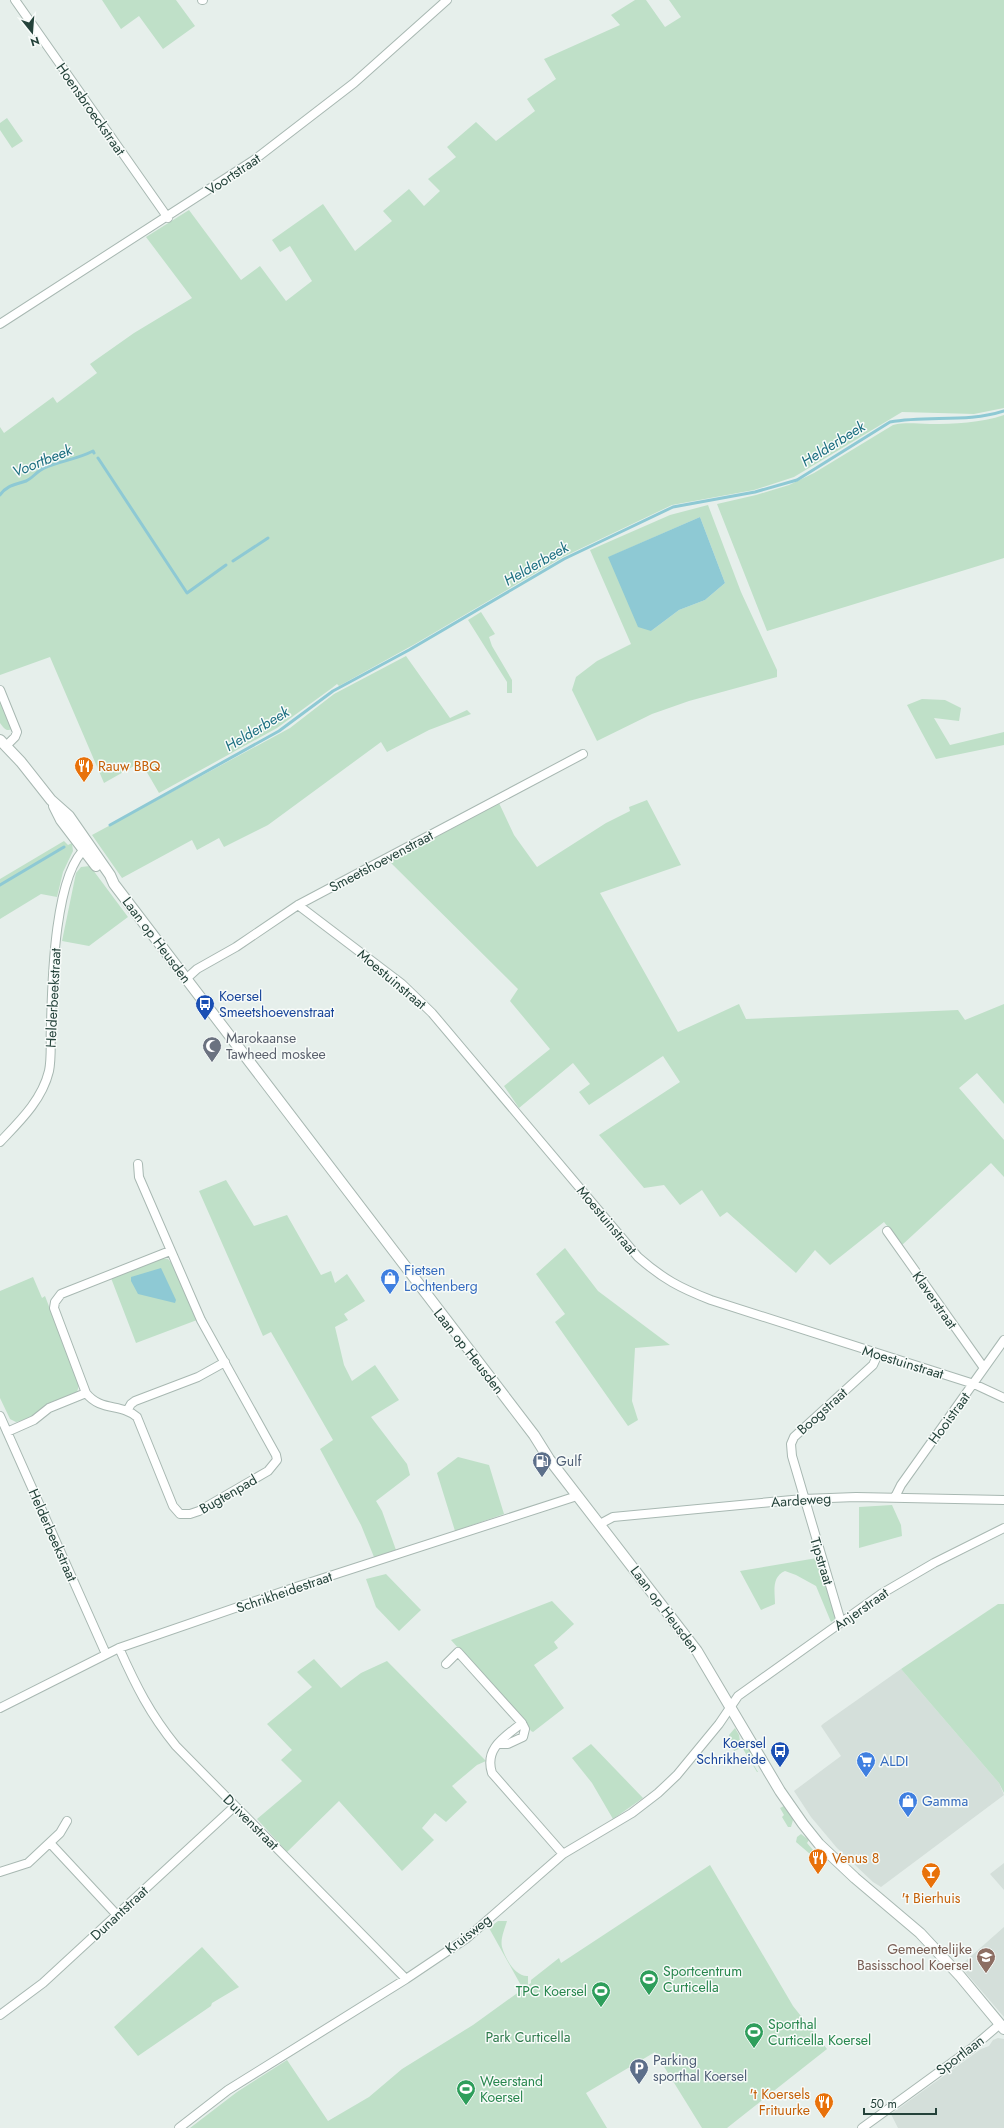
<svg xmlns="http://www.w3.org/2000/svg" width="1004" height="2128" font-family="Jost,sans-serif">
  <rect width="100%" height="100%" fill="#e6efeb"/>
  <!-- built -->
  <path fill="#d4dfda" d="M901 1669 999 1783 1004 1795 881 1887 873 1882 837 1848 811 1817 794 1791 841 1756 821 1726 823 1724Z
    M1004 1863V1890L990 1874Z
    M1004 1927V2017L960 1966Z
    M998 2038 1004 2039V2128H898L891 2114 981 2049 989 2046 993 2040Z"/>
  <!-- green -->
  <path fill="#bfe0c8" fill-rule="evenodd" d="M102 0H176L195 26 163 49 139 16 121 29Z
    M635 0H646L665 27 681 17 669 0H1004V408L974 414 902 412 794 477 754 490 672 505 563 557 415 644 339 686 337 684 332 688 277 728 159 793 141 762 104 783 50 657 0 675V427L4 433 53 397 57 403 97 373 90 364 134 333 192 298 146 237 189 210 241 280 260 266 286 301 312 281 290 246 280 252 272 240 323 204 355 251 392 221 383 211 409 189 424 206 440 191 428 179 456 157 447 147 476 122 496 141 535 111 527 99 556 79 544 59 620 25 611 15Z
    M7 118 23 141 12 148 0 130V123Z
    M1004 415V558L767 631 717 504 756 495 789 485 814 473 893 425C907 422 916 424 930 424 954 424 981 423 1004 415Z
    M708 505 741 592 777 670V677L689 701 652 714 597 741 572 690 576 677 597 661 631 644 590 550 670 515ZM700 517 725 583 705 600 679 610 651 631 609 557Z
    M481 612 495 634 489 637 492 646 512 680V693H507V682L468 620Z
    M406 656 450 718 467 710 471 714 429 730 387 752 381 742 268 825 224 847 219 838 197 850 192 840 122 878 92 835 290 728 334 694Z
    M0 697 12 729C6 732 4 728 0 723Z
    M922 699 945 700 961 708 959 721 934 718 950 745 1004 732V745L936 759 907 705Z
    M647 800 681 865 600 893 678 1032 739 1004 746 1019 958 1010 965 1020 1004 1004V1104L977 1073 959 1088 1004 1140V1177L991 1163 902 1245 884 1222 830 1265 815 1250 796 1273 727 1212 720 1217 702 1190 680 1205 664 1185 644 1188 599 1135 680 1082 663 1056 589 1105 579 1092 590 1084 573 1063 519 1108 504 1086 550 1049 510 1001 518 989 390 862 499 803 514 835 537 867 606 823 630 811 629 807Z
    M64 841 68 845 72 843 73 851 63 872 57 897 41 894 0 919V879Z
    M90 866 128 917 89 946 62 941 76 873 81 867Z
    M226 1180 254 1226 287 1215 321 1275 331 1271 335 1283 347 1274 365 1301 344 1314 348 1320 335 1327 344 1365 352 1381 375 1365 399 1400 371 1417 407 1464 410 1475 376 1501 382 1511 396 1550 374 1557 361 1525 320 1449 333 1440 271 1332 263 1336 199 1191Z
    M565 1248 598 1291 670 1345 635 1348 632 1401 638 1420 628 1426 555 1322 565 1314 536 1274Z
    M162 1258 168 1259 174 1266 197 1320 136 1343 111 1278Z
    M33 1277 42 1298 45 1296 79 1384C78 1388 78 1391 76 1393 68 1400 26 1421 16 1422L10 1419 0 1398V1291Z
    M458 1457 489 1465 504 1514 455 1531 437 1473Z
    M892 1505 901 1525 902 1536 859 1548V1507Z
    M817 1558 837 1618 831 1622 816 1586 796 1575 785 1571C771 1577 775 1592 775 1604L761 1610 740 1571Z
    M386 1574 421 1610 399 1631 376 1607 366 1579Z
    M552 1601 574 1624 554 1642 558 1648 534 1665 564 1708 533 1732 531 1731 528 1726 451 1640Z
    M998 1604H1004V1793L999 1783 901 1669Z
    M314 1659 341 1688 361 1673 387 1661 486 1761 477 1765 452 1786 467 1802 446 1822 435 1813 422 1828 434 1840 402 1871 339 1801 287 1852 257 1819 302 1781 281 1760 292 1750 267 1724 312 1687 297 1672Z
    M735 1728 739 1735 741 1748 734 1751 729 1735Z
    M742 1734 751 1751 752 1762 758 1772H757L743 1749Z
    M591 1744 643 1798 613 1819 592 1783 572 1758Z
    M784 1806 793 1820 791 1827H788L782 1817 784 1815 780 1808Z
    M801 1834 809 1840 807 1843 813 1850 810 1854 796 1842 797 1837Z
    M710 1865 793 2006 827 2049 727 2128H702L655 2052 586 2093 607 2128H190L237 2092 287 2060 328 2121 369 2097 402 2069 473 2025 523 1989 489 1928 498 1921H507C505 1928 500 1939 502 1947 505 1958 515 1977 528 1976V1985L531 1983V1980L559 1958 561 1963Z
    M202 1947 239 1987 212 2003 211 2006 138 2056 114 2027Z"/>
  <!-- water -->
  <path fill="#8ec9d4" d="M700 517 725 583 705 600 679 610 651 631 638 627 608 557Z
    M161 1268 176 1300 175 1303 138 1294 131 1281V1277Z"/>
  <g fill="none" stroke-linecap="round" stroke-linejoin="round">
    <!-- stream -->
    <path stroke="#8ec9d4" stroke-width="3" d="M98 458 187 593 226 565
      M0 495C7 485 15 485 26 481 33 478 37 471 44 468 60 461 78 459 93 451L94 453
      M233 561 268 538
      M110 825 279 731 333 691 409 650 564 559 673 507 755 492 797 480 890 422C928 415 967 423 1004 411
      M0 885 64 847"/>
    <defs>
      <path id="minor" d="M15 0 168 218
        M202 0H203
        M0 324 254 160 354 83 447 0
        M0 690 17 732 15 737 6 746
        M298 905 402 984 432 1013 638 1257C663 1279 680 1288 711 1300L974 1384 1004 1398
        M186 979 197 969 236 947 298 905 583 754
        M0 1142C20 1121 42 1100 49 1071 52 1056 50 1040 51 1025 52 985 54 872 87 847
        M138 1164 139 1177 201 1320 276 1455 277 1460 268 1471 199 1511 190 1514H180L173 1506 137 1417C121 1403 101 1412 86 1393L54 1308 55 1302 61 1294 170 1251
        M887 1231 984 1368
        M127 1411 131 1404 135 1401 198 1377 225 1362
        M0 1416 106 1654
        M7 1432 34 1420 49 1408 86 1393
        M895 1497 901 1485 1004 1340
        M600 1524 613 1517 803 1499 856 1497 1004 1500
        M841 1622 792 1456 791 1444 794 1437 873 1365 878 1354
        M119 1648C136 1686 150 1714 176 1746L406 1979
        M446 1664 458 1652 522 1723 525 1729 523 1737 508 1744H498
        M0 1708 119 1648 296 1587 577 1496
        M522 1723C505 1737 484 1748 492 1773L563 1854
        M50 1843 117 1915
        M0 1872 28 1863 60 1833 67 1821
        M0 2015 43 1983 235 1806
        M179 2128 228 2090 406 1979 467 1938 563 1854 632 1813 658 1793 677 1775 719 1724 738 1696 881 1594 934 1563 1004 1528
        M862 2128 972 2048 1000 2024"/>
      <path id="tertiary" d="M0 740 21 762 51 800 69 816 110 875 114 884 534 1435 549 1459 697 1651 780 1791 803 1824 819 1844 855 1878 920 1933 960 1976 1004 2029
        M54 806 61 820 96 866"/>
    </defs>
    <!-- minor casing -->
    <use href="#minor" stroke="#a8b8b2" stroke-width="10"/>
    <!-- tertiary casing -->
    <use href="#tertiary" stroke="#a8b8b2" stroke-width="12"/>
    <!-- minor -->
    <use href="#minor" stroke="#fff" stroke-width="8"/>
    <!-- tertiary -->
    <use href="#tertiary" stroke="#fff" stroke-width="10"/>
  </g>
  <!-- icons -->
  <defs>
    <symbol id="restaurant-pin" viewBox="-11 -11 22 30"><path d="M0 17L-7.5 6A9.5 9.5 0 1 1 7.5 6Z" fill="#e8710a" stroke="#f7fbf9"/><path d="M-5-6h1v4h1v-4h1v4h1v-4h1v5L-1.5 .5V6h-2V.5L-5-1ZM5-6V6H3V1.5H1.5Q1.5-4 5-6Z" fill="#fff"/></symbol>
    <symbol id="bus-pin" viewBox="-11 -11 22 30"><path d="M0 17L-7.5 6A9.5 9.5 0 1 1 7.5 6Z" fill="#1a4fb4" stroke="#f7fbf9"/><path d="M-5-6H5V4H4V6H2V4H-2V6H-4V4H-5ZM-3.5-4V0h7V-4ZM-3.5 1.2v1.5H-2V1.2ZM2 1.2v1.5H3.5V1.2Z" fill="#fff"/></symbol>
    <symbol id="mosque-pin" viewBox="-11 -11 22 30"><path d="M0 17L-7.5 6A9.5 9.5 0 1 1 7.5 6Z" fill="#6b7280" stroke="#f7fbf9"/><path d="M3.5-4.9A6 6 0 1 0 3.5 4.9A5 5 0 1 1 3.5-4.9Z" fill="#fff"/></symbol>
    <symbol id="shop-pin" viewBox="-11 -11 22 30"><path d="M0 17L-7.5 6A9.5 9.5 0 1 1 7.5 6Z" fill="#3f7fe0" stroke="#f7fbf9"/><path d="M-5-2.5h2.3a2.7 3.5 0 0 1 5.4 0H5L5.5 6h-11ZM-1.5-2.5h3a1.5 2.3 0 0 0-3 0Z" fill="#fff"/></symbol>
    <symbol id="fuel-pin" viewBox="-11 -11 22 30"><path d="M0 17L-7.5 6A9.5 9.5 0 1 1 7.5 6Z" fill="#5c6f8a" stroke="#f7fbf9"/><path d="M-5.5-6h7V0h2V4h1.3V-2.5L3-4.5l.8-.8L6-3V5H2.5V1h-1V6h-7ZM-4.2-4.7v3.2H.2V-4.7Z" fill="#fff"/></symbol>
    <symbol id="supermarket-pin" viewBox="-11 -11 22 30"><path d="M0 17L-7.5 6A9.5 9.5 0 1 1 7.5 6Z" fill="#3f7fe0" stroke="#f7fbf9"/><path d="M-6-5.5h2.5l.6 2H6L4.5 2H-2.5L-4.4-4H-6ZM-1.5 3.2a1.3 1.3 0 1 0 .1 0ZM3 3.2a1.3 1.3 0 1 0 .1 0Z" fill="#fff"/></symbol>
    <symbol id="bar-pin" viewBox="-11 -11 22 30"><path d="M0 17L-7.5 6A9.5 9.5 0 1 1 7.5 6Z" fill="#e8710a" stroke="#f7fbf9"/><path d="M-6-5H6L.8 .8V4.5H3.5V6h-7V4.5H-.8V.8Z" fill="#fff"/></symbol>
    <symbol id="school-pin" viewBox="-11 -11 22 30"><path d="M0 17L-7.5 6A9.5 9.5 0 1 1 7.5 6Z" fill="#8d6e63" stroke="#f7fbf9"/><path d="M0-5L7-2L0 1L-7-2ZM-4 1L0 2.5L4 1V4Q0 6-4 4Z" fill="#fff"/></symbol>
    <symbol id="stadium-pin" viewBox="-11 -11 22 30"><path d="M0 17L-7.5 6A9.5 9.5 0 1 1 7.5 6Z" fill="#2e9e5b" stroke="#f7fbf9"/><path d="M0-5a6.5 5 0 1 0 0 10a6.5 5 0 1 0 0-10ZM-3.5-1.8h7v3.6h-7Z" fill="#fff"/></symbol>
    <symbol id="parking-pin" viewBox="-11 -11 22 30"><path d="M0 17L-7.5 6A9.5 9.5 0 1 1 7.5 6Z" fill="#5c6f8a" stroke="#f7fbf9"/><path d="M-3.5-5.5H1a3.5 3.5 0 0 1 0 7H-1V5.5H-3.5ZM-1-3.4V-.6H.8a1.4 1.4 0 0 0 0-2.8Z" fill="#fff"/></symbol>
  </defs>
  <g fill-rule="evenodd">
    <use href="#restaurant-pin" x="73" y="755" width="22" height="30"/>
    <use href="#bus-pin" x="194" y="993" width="22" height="30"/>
    <use href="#mosque-pin" x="201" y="1035" width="22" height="30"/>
    <use href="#shop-pin" x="379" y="1267" width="22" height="30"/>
    <use href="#fuel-pin" x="531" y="1450" width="22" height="30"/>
    <use href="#bus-pin" x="769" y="1740" width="22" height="30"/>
    <use href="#supermarket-pin" x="855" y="1750" width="22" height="30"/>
    <use href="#shop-pin" x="897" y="1790" width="22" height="30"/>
    <use href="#restaurant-pin" x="807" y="1847" width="22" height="30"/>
    <use href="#bar-pin" x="920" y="1861" width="22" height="30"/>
    <use href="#school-pin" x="975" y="1946" width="22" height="30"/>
    <use href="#stadium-pin" x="638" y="1968" width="22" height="30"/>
    <use href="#stadium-pin" x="590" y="1980" width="22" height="30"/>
    <use href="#stadium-pin" x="743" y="2021" width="22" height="30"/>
    <use href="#parking-pin" x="628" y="2057" width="22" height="30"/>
    <use href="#stadium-pin" x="455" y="2078" width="22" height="30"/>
    <use href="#restaurant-pin" x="813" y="2091" width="22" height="30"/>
  </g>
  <g text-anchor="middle" stroke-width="3" stroke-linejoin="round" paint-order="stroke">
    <!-- street labels -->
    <g font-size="14" fill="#24423a" stroke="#f7fbf9">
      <text transform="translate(91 109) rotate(55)" y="5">Hoensbroeckstraat</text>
      <text transform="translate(233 174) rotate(-34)" y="5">Voortstraat</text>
      <text transform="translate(381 861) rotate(-28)" y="5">Smeetshoevenstraat</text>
      <text transform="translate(157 940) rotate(53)" y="5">Laan op Heusden</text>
      <text transform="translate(392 979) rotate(40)" y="5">Moestuinstraat</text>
      <text transform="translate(53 998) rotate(-87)" y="5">Helderbeekstraat</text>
      <text transform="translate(607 1220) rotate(50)" y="5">Moestuinstraat</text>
      <text transform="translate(935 1300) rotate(55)" y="5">Klaverstraat</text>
      <text transform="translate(469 1351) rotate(52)" y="5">Laan op Heusden</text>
      <text transform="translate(903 1362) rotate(17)" y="5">Moestuinstraat</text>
      <text transform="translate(822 1411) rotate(-42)" y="5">Boogstraat</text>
      <text transform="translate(949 1418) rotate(-54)" y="5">Hooistraat</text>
      <text transform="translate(228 1494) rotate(-30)" y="5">Bugtenpad</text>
      <text transform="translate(801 1500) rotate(-4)" y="5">Aardeweg</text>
      <text transform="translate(53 1535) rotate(66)" y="5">Helderbeekstraat</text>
      <text transform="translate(822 1561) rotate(73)" y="5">Tipstraat</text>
      <text transform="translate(284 1592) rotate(-19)" y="5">Schrikheidestraat</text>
      <text transform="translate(665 1609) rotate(53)" y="5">Laan op Heusden</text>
      <text transform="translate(861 1609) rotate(-35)" y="5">Anjerstraat</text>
      <text transform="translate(251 1822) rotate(45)" y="5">Duivenstraat</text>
      <text transform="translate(119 1913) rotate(-43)" y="5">Dunantstraat</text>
      <text transform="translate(468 1934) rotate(-38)" y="5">Kruisweg</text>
      <text transform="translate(960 2055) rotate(-37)" y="5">Sportlaan</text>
    </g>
    <!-- food labels -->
    <g font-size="14" fill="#c56008" stroke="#f7fbf9" text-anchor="start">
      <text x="98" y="771">Rauw BBQ</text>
      <text x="832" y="1863">Venus 8</text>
      <text x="931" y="1903" text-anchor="middle">'t Bierhuis</text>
      <text x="810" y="2099" text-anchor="end">'t Koersels<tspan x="810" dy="16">Frituurke</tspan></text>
    </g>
    <!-- transit labels -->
    <g font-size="14" fill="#164399" stroke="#f7fbf9" text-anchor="start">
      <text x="219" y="1001">Koersel<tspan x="219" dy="16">Smeetshoevenstraat</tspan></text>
      <text x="766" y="1748" text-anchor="end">Koersel<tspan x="766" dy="16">Schrikheide</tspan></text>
    </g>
    <!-- worship labels -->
    <g font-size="14" fill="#5b616d" stroke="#f7fbf9" text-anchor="start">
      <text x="226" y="1043">Marokaanse<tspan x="226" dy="16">Tawheed moskee</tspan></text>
    </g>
    <!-- shop labels -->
    <g font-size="14" fill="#366cbe" stroke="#f7fbf9" text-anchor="start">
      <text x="404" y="1275">Fietsen<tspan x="404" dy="16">Lochtenberg</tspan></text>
      <text x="880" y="1766">ALDI</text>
      <text x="922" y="1806">Gamma</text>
    </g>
    <!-- service labels -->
    <g font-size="14" fill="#4e5e75" stroke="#f7fbf9" text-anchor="start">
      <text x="556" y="1466">Gulf</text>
      <text x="653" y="2065">Parking<tspan x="653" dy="16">sporthal Koersel</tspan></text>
    </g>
    <!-- education labels -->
    <g font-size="14" fill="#785e54" stroke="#f7fbf9" text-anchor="end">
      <text x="972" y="1954">Gemeentelijke<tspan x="972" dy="16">Basisschool Koersel</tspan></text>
    </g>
    <!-- leisure labels -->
    <g font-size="14" fill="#27864d" stroke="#f7fbf9" text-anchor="start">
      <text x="663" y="1976">Sportcentrum<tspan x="663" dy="16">Curticella</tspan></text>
      <text x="587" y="1996" text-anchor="end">TPC Koersel</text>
      <text x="768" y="2029">Sporthal<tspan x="768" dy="16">Curticella Koersel</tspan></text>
      <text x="480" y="2086">Weerstand<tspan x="480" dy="16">Koersel</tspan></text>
    </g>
    <!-- park labels -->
    <g font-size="14" fill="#2d7a4b" stroke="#f7fbf9">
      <text x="528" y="2042">Park Curticella</text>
    </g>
    <!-- water labels -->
    <g font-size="15" font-style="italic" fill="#1c6f80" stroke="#f7fbf9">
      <text transform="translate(833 444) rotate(-32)" y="5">Helderbeek</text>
      <text transform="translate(42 461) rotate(-22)" y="5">Voortbeek</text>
      <text transform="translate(536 564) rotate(-30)" y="5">Helderbeek</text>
      <text transform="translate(257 729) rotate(-31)" y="5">Helderbeek</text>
    </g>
  </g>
  <!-- north arrow -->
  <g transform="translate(32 32) rotate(163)" stroke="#f7fbf9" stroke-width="3" paint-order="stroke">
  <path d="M0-3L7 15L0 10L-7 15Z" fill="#24423a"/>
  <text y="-6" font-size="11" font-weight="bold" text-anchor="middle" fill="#24423a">N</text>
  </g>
  <!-- scale -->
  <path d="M864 2108v6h72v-6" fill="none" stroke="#24423a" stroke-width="2"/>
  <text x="870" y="2108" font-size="12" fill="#24423a" stroke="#f7fbf9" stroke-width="3" paint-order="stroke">50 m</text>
</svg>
